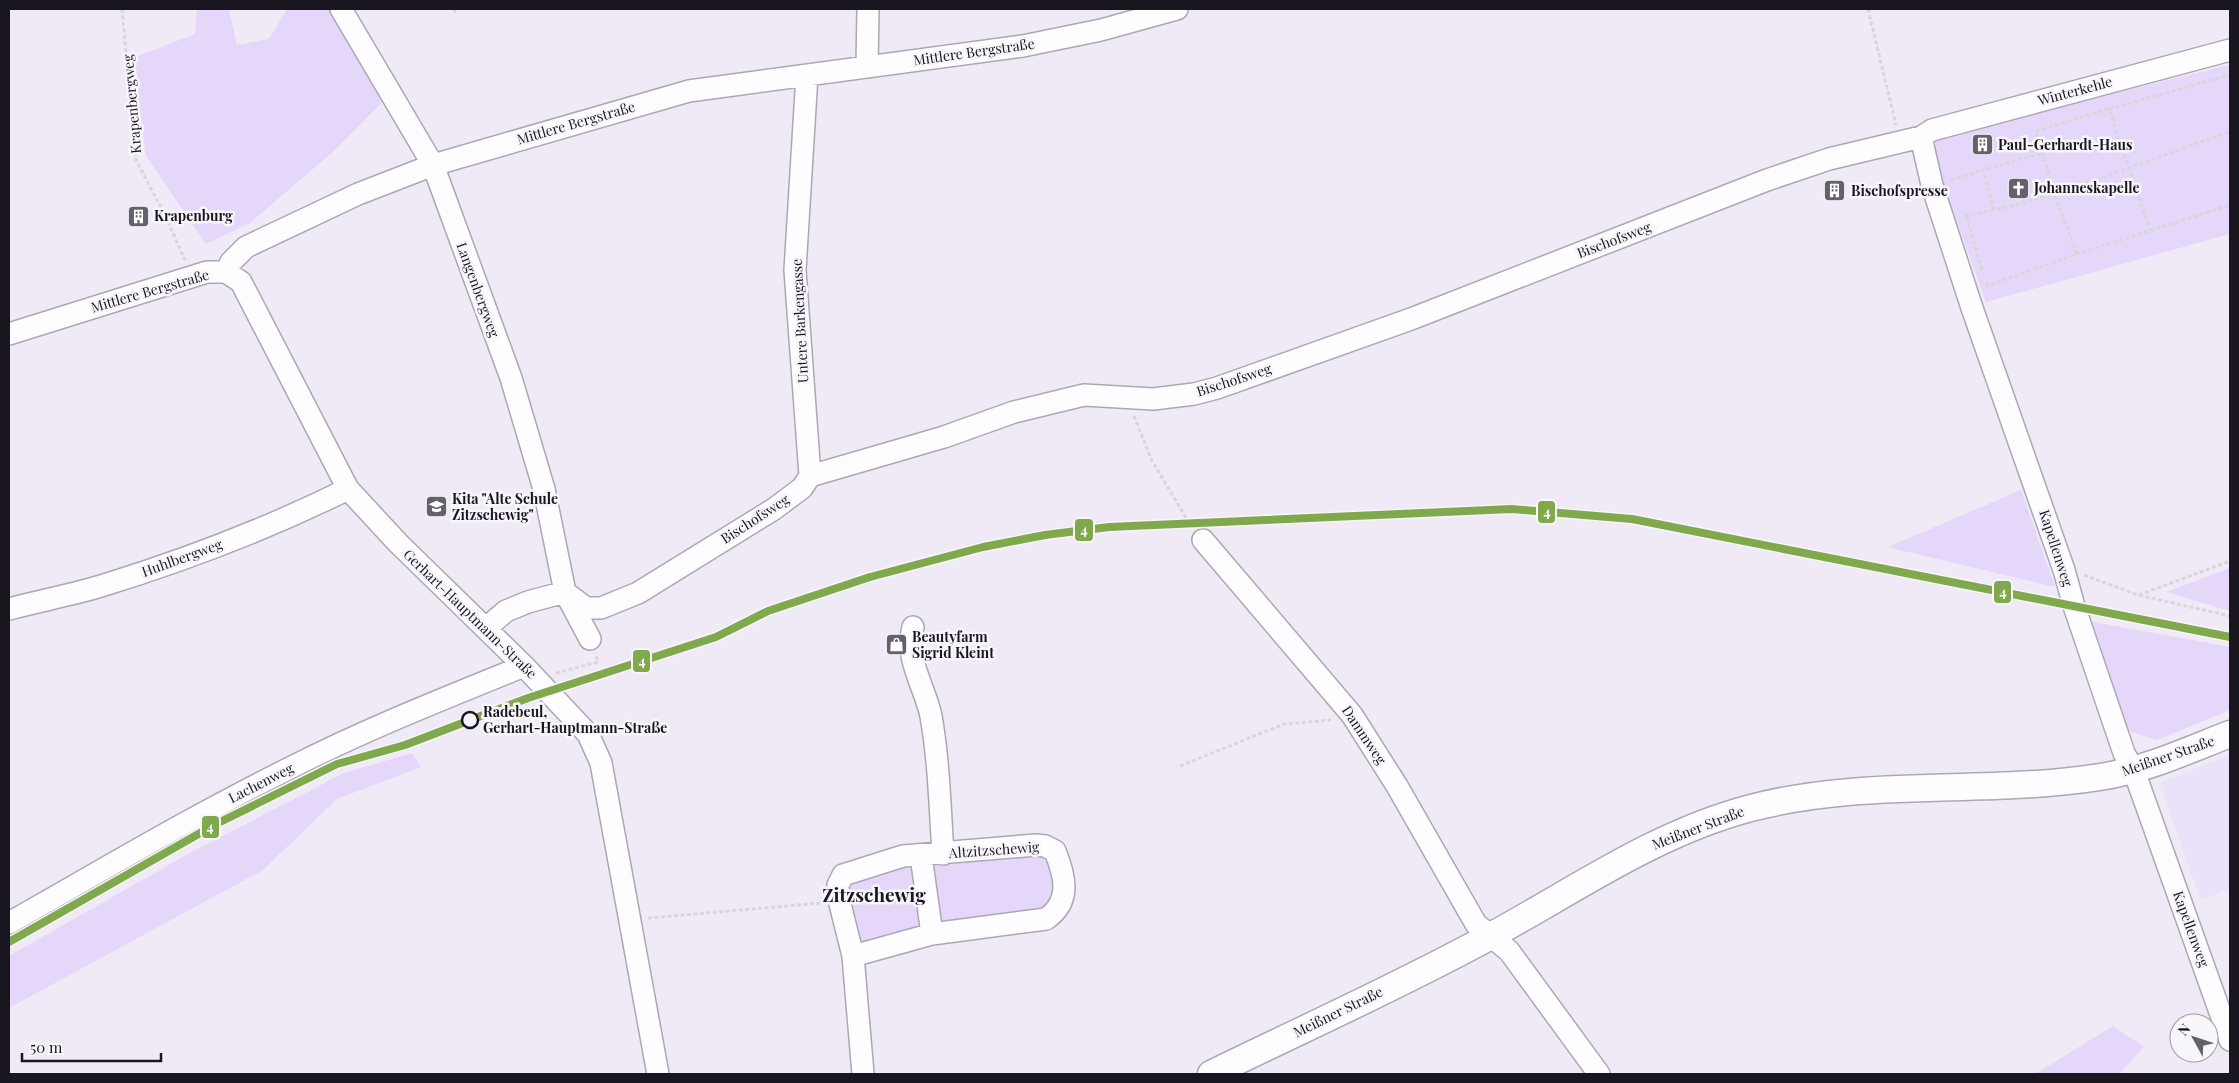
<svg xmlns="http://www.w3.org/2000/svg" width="2239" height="1083" font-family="'Playfair Display',serif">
  <rect width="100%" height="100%" fill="#efeaf6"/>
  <!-- built -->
  <path fill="#ebe1fa" d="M2230 755V888L2201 900 2159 783Z"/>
  <!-- green -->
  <path fill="#e5d7f9" d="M197 9 229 10 237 45 269 39 287 9H334L386 98 334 151 250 223 206 244 146 156 133 58 195 34Z
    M2230 65V234L1986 302 1939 172 1932 147 1936 137Z
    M2021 490 2055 587 1887 547H1888Z
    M2230 568V611L2166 592Z
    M2087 621 2230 647V710L2157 740 2128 731Z
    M412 753 421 767 337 799 263 870 9 1008V956L186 855 344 773Z
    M1044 852 1058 882 1045 912 939 922 930 865Z
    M899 863 911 868 923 929 861 945 848 885 853 878Z
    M2113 1026 2144 1047 2119 1074H2035Z"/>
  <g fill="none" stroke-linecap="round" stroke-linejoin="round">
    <defs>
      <path id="minor" d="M341 9 433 165 511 378 544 489 565 592 590 639
        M867 67 868 9
        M807 75 795 270 810 476
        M1921 137 1932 185 1972 308 2064 570 2074 606 2124 753 2134 771 2230 1040
        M226 272 231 262 246 247 358 194 433 165 689 91 1023 46 1101 30 1177 9
        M9 334 207 272H226L241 282 348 489 398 543 524 666 588 734 601 763 658 1074
        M1203 540 1352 715 1397 786 1476 924 1509 951 1599 1074
        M565 592 586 608H601L638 593 774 509 802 488 810 476 944 437 1014 412 1084 395 1153 399 1194 394 1217 388 1411 319 1767 180 1829 159 1921 137 1932 130 2230 50
        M9 609C39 601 71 595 101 586 186 560 269 528 348 489
        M913 627C904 658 925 687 931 716 939 762 940 808 943 854
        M486 628 506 611 528 602 565 592
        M921 856 932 934
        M9 923C101 871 193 816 288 769 364 730 445 698 524 666
        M853 956 932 934 1046 919C1072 901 1065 876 1055 851L1045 846 1036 845 903 856 843 875 838 885 839 900 853 956 863 1074"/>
      <path id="major" d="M1211 1074C1303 1029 1397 987 1487 938 1574 891 1655 833 1751 808 1865 778 1985 795 2100 777 2146 770 2188 750 2230 734"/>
    </defs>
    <!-- minor casing -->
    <use href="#minor" stroke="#aca8b2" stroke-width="24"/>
    <!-- major casing -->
    <use href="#major" stroke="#aca8b2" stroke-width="29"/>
    <!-- path -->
    <path stroke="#d8d6db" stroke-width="3" stroke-dasharray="4 2.5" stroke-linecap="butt" d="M122 9 136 160 165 215 185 260
      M454 9 456 15
      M1868 9 1896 125
      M2109 109 2230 75
      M1951 180 1983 170
      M1994 210 1983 170 2042 153
      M1965 216C2056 199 2143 161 2230 132
      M1966 216 1982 270
      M2077 254 2054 192 2036 131 2109 109 2150 230
      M1987 283V286L2077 254 2230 205
      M1134 416 1151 459 1191 526
      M2084 575 2138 595 2230 616
      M2139 595 2230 561
      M556 673 598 662 596 656
      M1180 766 1284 724 1331 720
      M648 918 821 903"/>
    <!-- minor -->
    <use href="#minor" stroke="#fdfcfe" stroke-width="21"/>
    <!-- major -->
    <use href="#major" stroke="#fdfcfe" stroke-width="26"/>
    <defs>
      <path id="tram-1" d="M9 942 216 824 337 764 405 745 528 698 716 637 768 611 870 577 983 547 1045 535 1109 527 1512 509 1632 519 2230 637"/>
    </defs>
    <!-- tram-1 casing -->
    <use href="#tram-1" stroke="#f8f5fb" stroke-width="11"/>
    <!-- tram-1 -->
    <use href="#tram-1" stroke="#80a84d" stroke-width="8"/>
  </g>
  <!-- icons -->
  <defs>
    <symbol id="building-square" viewBox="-11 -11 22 22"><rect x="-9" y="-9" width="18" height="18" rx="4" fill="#65606b" stroke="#f8f5fb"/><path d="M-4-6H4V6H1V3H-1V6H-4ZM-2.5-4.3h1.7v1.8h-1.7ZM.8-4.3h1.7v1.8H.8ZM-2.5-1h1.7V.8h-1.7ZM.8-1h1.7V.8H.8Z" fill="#fff"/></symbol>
    <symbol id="church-square" viewBox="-11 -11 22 22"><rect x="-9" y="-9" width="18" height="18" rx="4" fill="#65606b" stroke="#f8f5fb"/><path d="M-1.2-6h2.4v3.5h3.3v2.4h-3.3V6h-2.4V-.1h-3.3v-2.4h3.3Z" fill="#fff"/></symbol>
    <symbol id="school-square" viewBox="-11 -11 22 22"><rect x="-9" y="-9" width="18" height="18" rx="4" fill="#65606b" stroke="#f8f5fb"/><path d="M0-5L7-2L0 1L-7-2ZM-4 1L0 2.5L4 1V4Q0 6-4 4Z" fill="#fff"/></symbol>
    <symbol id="shop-square" viewBox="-11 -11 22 22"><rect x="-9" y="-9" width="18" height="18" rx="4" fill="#65606b" stroke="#f8f5fb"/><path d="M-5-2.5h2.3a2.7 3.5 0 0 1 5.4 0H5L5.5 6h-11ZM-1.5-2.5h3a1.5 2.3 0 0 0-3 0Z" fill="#fff"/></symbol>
  </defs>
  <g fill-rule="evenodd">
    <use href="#building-square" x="1970" y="132" width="25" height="25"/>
    <use href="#church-square" x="2006" y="176" width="25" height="25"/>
    <use href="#building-square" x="1822" y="178" width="25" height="25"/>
    <use href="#building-square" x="126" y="204" width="25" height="25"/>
    <use href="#school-square" x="424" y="494" width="25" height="25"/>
    <use href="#shop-square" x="884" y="632" width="25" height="25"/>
  </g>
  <!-- markers -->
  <circle fill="#f8f5fb" stroke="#1a1620" stroke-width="2.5" cx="470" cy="720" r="8"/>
  <g text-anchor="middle" stroke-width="5" stroke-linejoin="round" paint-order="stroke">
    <!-- street labels -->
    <g font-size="14" fill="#1a1620" stroke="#f8f5fb">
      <text transform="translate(974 52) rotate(-8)" y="5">Mittlere Bergstraße</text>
      <text transform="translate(2075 91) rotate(-15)" y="5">Winterkehle</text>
      <text transform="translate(132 104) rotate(-95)" y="5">Krapenbergweg</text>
      <text transform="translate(576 123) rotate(-16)" y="5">Mittlere Bergstraße</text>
      <text transform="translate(1614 240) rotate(-21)" y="5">Bischofsweg</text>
      <text transform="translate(478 290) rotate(70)" y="5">Langenbergweg</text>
      <text transform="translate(150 291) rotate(-16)" y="5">Mittlere Bergstraße</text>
      <text transform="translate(800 321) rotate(-93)" y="5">Untere Barkengasse</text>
      <text transform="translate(1234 380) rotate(-18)" y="5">Bischofsweg</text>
      <text transform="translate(755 519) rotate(-33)" y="5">Bischofsweg</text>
      <text transform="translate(2056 548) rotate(72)" y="5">Kapellenweg</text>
      <text transform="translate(182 558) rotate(-20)" y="5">Huhlbergweg</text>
      <text transform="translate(470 614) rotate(44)" y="5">Gerhart-Hauptmann-Straße</text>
      <text transform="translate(1364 735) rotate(56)" y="5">Dammweg</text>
      <text transform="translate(2168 756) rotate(-19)" y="5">Meißner Straße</text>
      <text transform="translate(261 783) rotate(-27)" y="5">Lachenweg</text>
      <text transform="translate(1698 828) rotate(-21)" y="5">Meißner Straße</text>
      <text transform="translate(994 850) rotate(-4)" y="5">Altzitzschewig</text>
      <text transform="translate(2191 929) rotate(70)" y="5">Kapellenweg</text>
      <text transform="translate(1338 1012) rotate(-26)" y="5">Meißner Straße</text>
    </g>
    <!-- poi labels -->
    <g font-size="14" font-weight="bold" fill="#1a1620" stroke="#f8f5fb" text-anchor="start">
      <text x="1998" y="150">Paul-Gerhardt-Haus</text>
      <text x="2034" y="193">Johanneskapelle</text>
      <text x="1851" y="196">Bischofspresse</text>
      <text x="154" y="221">Krapenburg</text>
      <text x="452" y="504">Kita "Alte Schule<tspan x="452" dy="16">Zitzschewig"</tspan></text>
      <text x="912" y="642">Beautyfarm<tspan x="912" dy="16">Sigrid Kleint</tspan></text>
    </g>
    <!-- stop labels -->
    <g font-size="14" font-weight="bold" fill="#1a1620" stroke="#f8f5fb" text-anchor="start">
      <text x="483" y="717">Radebeul,<tspan x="483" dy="16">Gerhart-Hauptmann-Straße</tspan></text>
    </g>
    <!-- district labels -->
    <g font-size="19" font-weight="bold" fill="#1a1620" stroke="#f8f5fb">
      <text x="874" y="902">Zitzschewig</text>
    </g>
  </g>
  <g stroke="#f8f5fb" stroke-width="2">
    <rect x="1537" y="500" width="19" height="24" rx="5" fill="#80a84d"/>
    <rect x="1074" y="518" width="20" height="24" rx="5" fill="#80a84d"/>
    <rect x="1993" y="580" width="19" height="24" rx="5" fill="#80a84d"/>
    <rect x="632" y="649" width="19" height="24" rx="5" fill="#80a84d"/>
    <rect x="201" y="815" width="19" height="24" rx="5" fill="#80a84d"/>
  </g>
  <g font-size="14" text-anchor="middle" font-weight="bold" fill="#fff">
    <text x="1547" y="517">4</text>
    <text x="1084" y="535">4</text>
    <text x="2003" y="597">4</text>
    <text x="642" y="666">4</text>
    <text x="210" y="832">4</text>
  </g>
  <!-- border -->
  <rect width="2239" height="1083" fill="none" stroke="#1a1620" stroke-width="20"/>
  <!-- north arrow -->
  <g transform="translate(2194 1038) rotate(310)"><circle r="24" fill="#f8f5fb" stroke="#9f9ca3"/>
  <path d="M0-4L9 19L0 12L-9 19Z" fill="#65606b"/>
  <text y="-8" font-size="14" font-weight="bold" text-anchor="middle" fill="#1a1620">N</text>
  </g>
  <!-- scale -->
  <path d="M22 1053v8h139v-8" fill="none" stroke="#1a1620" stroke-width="2.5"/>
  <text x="30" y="1053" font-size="15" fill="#1a1620" stroke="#f8f5fb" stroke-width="4" paint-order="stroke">50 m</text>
</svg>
